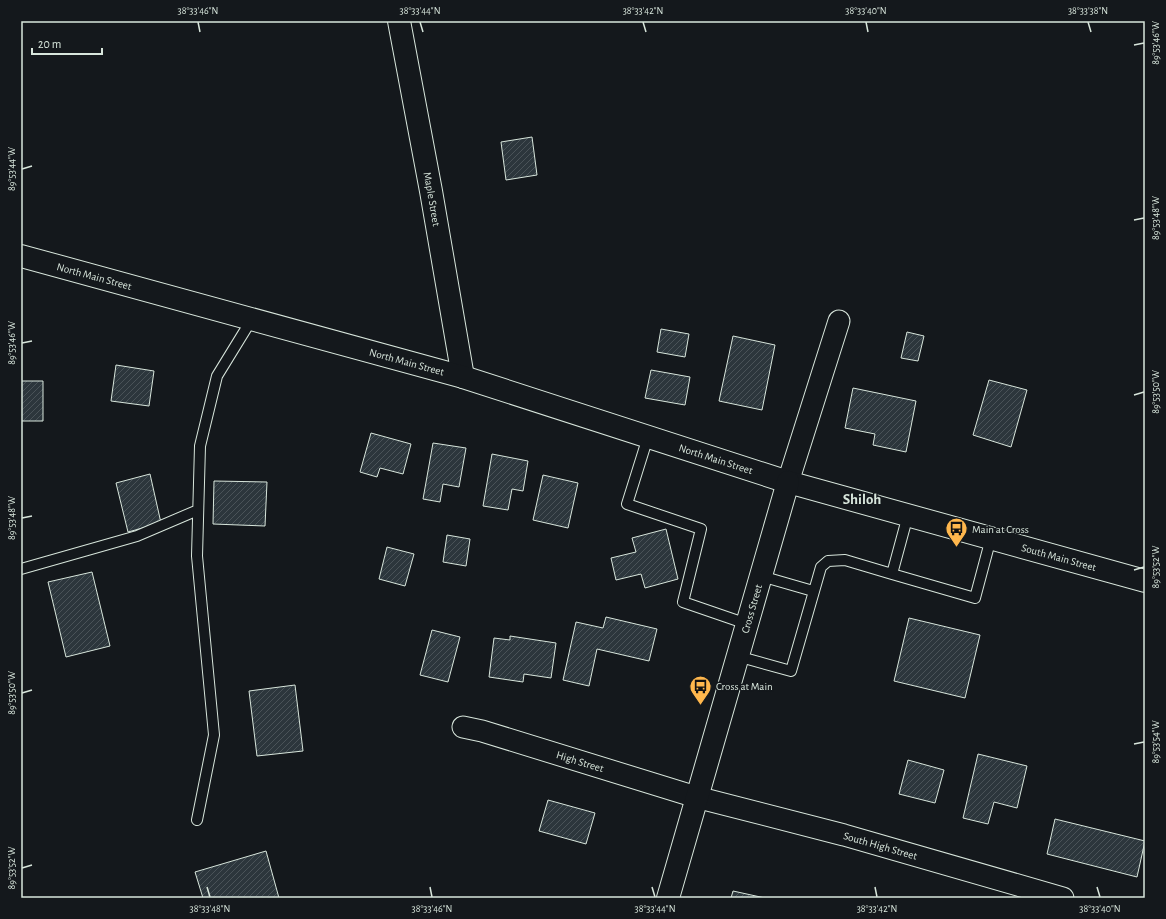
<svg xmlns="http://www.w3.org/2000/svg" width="1166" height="919" font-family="'Alegreya Sans',sans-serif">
  <defs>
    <pattern id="building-hatch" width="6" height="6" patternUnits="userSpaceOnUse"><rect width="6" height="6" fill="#2c363c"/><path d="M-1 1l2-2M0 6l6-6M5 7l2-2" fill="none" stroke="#4a5358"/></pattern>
  </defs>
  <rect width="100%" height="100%" fill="#14181c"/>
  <!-- building -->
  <path fill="url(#building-hatch)" stroke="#d8e6dc" d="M532 137 537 175 506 180 501 142Z
    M661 329 689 334 685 357 657 352Z
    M907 332 924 336 918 361 901 358Z
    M733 336 775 345 762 410 719 401Z
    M116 365 154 371 149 406 111 401Z
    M651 370 690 377 685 405 645 398Z
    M989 380 1027 390 1011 447 973 435Z
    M21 381H43V421H21Z
    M853 388 916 401 906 452 873 445 875 434 845 428Z
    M371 433 411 444 403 474 380 468 377 477 360 472Z
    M433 443 466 448 459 487 443 484 440 502 423 499Z
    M492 454 528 461 523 491 512 489 508 510 483 506Z
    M150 474 161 523 128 532 116 483Z
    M543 475 578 483 568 528 533 520Z
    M214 481 267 482 265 526 213 524Z
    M666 529 678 579 645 588 641 574 616 580 611 558 636 552 632 538Z
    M447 535 470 539 466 566 443 562Z
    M387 547 414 554 405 586 379 579Z
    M92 572 110 646 66 657 48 582Z
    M606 617 657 629 649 661 597 649 589 686 563 680 576 622 603 628Z
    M909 618 980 635 965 698 894 681Z
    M432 630 460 637 448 682 420 675Z
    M510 636 556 643 551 678 524 674 523 682 489 677 494 638 510 640Z
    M295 685 303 751 257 756 249 691Z
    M978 754 1027 766 1017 808 994 802 988 824 963 818Z
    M908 760 944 770 935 803 899 794Z
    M548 800 595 813 586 844 539 831Z
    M1055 819 1145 841 1137 877 1047 854Z
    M266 851 279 898H203L195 872Z
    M733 891 765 898H731Z"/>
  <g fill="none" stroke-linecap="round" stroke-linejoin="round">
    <defs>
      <path id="lane" d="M648 437 627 504 701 529 683 602 747 624
        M21 569 137 536 198 510
        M892 574 975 598 991 538
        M761 576 813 591
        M737 656 791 671 821 567 828 561 845 560 892 574 908 515
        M197 820 214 735 197 556 200 446 217 376 252 319"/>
      <g id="street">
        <path d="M788 482 839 321"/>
        <path id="s1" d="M463 727 482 731 696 797 844 835 1063 898"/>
      </g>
      <g id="secondary">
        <path id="s2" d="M399 21 431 191 463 377"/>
        <path id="s3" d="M21 256 463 377 788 482 1145 581"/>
        <path id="s4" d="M668 898 788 482"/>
      </g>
    </defs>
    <!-- lane casing -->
    <use href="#lane" stroke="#d8e6dc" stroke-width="12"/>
    <!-- street casing -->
    <use href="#street" stroke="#d8e6dc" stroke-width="23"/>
    <!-- secondary casing -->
    <use href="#secondary" stroke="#d8e6dc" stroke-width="24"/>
    <!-- lane -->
    <use href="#lane" stroke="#14181c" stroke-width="10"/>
    <!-- street -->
    <use href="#street" stroke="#14181c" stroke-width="21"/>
    <!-- secondary -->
    <use href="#secondary" stroke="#14181c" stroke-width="22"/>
  </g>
  <!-- ticks -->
  <path fill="none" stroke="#d8e6dc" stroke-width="1.5" d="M198 22 200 32M420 22 423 32M643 22 646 32M866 22 868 32M1088 22 1091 32M1134 45 1144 43M22 169 32 166M1134 220 1144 218M22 343 32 341M1134 395 1144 392M22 518 32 516M1134 570 1144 567M22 693 32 690M1134 744 1144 742M22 868 32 865M207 887 210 897M430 887 432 897M652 887 655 897M875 887 877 897M1097 887 1100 897"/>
  <!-- icons -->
  <defs>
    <symbol id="bus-pin" viewBox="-11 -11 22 30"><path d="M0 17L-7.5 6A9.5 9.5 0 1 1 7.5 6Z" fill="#ffb74d" stroke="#14181c"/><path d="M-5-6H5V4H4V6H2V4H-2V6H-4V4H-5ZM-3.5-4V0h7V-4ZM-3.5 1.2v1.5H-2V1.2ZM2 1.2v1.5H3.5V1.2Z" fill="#111"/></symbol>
  </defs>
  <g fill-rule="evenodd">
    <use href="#bus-pin" x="944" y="516" width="25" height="34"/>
    <use href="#bus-pin" x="688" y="674" width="25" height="34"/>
  </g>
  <g text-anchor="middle" stroke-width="3" stroke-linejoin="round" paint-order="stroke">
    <!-- street labels -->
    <g font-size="11" fill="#d8e6dc" stroke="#14181c">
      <text dy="4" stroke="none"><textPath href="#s2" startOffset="181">Maple Street</textPath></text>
      <text dy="4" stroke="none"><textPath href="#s3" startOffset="76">North Main Street</textPath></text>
      <text dy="4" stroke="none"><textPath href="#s3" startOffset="400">North Main Street</textPath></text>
      <text dy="4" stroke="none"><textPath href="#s3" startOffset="724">North Main Street</textPath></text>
      <text dy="4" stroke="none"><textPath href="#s3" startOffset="1081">South Main Street</textPath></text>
      <text dy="4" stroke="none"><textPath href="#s4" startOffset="301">Cross Street</textPath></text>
      <text dy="4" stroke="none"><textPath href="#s1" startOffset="122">High Street</textPath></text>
      <text dy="4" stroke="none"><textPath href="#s1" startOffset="434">South High Street</textPath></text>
    </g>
    <!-- poi labels -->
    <g font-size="11" fill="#d8e6dc" stroke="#14181c" text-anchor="start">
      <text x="972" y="533">Main at Cross</text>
      <text x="716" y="690">Cross at Main</text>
    </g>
    <!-- district labels -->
    <g font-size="15" font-weight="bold" fill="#d8e6dc" stroke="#14181c">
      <text x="862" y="504">Shiloh</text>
    </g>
  </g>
  <!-- border -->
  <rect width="1166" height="919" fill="none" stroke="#14181c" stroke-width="44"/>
  <!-- scale -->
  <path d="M32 48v6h70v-6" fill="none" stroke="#d8e6dc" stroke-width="2"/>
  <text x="38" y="48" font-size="12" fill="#d8e6dc" stroke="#14181c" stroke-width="3" paint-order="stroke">20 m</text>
  <rect x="22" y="22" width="1122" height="875" fill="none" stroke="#d8e6dc" stroke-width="1.5"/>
  <g font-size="10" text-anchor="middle" fill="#d8e6dc">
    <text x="198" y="14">38°33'46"N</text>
    <text x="420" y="14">38°33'44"N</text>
    <text x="643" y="14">38°33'42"N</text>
    <text x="866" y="14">38°33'40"N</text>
    <text x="1088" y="14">38°33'38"N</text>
    <text transform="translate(1155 43) rotate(-90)" y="4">89°53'46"W</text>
    <text transform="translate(11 169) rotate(-90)" y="4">89°53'44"W</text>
    <text transform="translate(1155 218) rotate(-90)" y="4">89°53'48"W</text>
    <text transform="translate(11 343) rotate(-90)" y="4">89°53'46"W</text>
    <text transform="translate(1155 392) rotate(-90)" y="4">89°53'50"W</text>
    <text transform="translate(11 518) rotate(-90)" y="4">89°53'48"W</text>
    <text transform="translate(1155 567) rotate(-90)" y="4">89°53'52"W</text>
    <text transform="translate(11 693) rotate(-90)" y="4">89°53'50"W</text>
    <text transform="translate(1155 742) rotate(-90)" y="4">89°53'54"W</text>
    <text transform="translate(11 868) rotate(-90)" y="4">89°53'52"W</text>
    <text x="210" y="912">38°33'48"N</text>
    <text x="432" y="912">38°33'46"N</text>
    <text x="655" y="912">38°33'44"N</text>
    <text x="877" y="912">38°33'42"N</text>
    <text x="1100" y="912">38°33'40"N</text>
  </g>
</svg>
